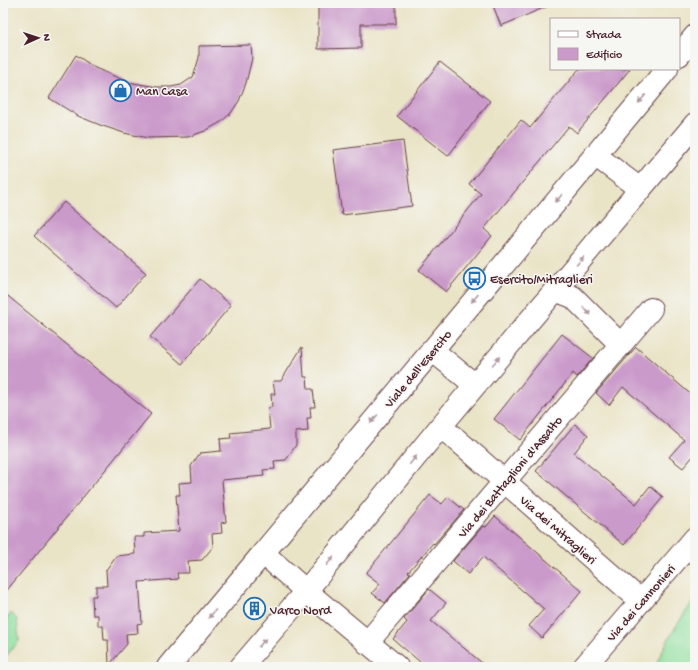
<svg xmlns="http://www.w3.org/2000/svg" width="698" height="670" font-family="'Gochi Hand',sans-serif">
  <rect width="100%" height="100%" fill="#f6f6f2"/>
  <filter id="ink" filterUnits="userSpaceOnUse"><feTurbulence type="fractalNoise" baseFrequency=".025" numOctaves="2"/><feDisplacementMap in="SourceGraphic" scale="8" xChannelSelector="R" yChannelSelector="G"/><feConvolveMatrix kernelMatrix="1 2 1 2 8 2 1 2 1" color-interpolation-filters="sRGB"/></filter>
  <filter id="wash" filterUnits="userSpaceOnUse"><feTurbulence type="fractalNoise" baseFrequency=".012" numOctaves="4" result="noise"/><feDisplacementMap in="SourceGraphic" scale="16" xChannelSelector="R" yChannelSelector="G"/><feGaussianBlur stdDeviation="0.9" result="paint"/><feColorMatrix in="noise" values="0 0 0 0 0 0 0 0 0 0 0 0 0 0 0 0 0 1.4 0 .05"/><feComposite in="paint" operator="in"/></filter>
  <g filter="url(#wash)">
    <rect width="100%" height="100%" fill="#eae4c7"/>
    <!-- green -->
    <path fill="#8fdf9e" stroke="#6c7f64" d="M695 599V667H655C665 643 679 620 695 599Z
      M11 613 17 619 19 641 3 660V623Z"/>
    <g id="blocks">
      <!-- building -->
      <path fill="#ca9aca" d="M318 3H396V24H361V48L318 49Z
        M492 3H555L501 26Z
        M251 45 252 58 246 83 239 101 231 113 221 122 205 131 188 137 148 138 124 133 100 125 78 116 49 98 76 55 95 68 128 82 157 87H171L181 85 193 77 199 58V46Z
        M440 62 490 101 448 156 397 116Z
        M579 69H630L577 133 569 126 484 229 492 236 446 292 419 270 481 194 469 184 521 120 530 128Z
        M403 141 412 206 342 215 333 150Z
        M64 202 146 273 116 308 34 236Z
        M200 279 231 305 182 364 150 337Z
        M3 292 151 414 3 595Z
        M562 334 593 358 577 377 573 373 520 440 494 419Z
        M302 347 304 377H307L308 389H313L315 407H310L311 418H307L308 431 296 432V445L286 460 274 461 275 469 263 470 264 476 222 480 226 522 221 523 222 533 212 534 213 547 202 560 188 561 189 573H177L178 579 139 582 142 623 137 624 138 633 126 634 127 644 109 665 108 640H104L103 626H98V615H93L92 596H96V586H107L106 570 116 556 135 554 134 537H144V533L179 531 176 495H180L179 483 192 482 191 466 200 453 221 451 220 439 231 438 230 433 270 429 268 408 272 407 271 394H275L273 381H281Z
        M636 347 695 398V454L683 468 669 457 684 440 623 387 609 405 596 393Z
        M575 424 588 435 574 453 636 504 650 486 663 497 624 545 536 471Z
        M430 495 442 504 448 497 464 510 434 544 433 543 408 572 410 573 385 603 372 593 380 584 366 573Z
        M495 516 582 591 542 638 529 626 544 609 483 557 468 574 453 561 483 526 486 527Z
        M429 589 446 603 431 621 487 667H426L393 639 407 622 404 619Z"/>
    </g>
  </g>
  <g filter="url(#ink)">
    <use href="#blocks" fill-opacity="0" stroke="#623d42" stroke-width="1"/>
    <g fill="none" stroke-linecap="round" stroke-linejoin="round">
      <defs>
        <path id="minor" d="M679 55 695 36
          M595 155 640 189
          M555 290 573 297 621 345
          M432 350 475 385
          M440 427 456 439 641 601
          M263 553 306 591 397 667
          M367 643 651 309
          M168 667 667 69
          M241 667 306 591 440 427 695 124
          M584 667 695 538"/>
      </defs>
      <!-- minor casing -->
      <use href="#minor" stroke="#623d42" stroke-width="24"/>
      <!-- minor -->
      <use href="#minor" stroke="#fff" stroke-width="22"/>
    </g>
    <!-- one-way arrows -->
    <defs><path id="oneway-solid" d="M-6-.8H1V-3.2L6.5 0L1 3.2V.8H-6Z"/></defs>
    <g fill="#ae9aa0">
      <use href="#oneway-solid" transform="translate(642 99) rotate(130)"/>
      <use href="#oneway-solid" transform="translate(559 198) rotate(130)"/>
      <use href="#oneway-solid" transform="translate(580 261) rotate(-49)"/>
      <use href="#oneway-solid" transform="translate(475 298) rotate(130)"/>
      <use href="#oneway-solid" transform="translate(587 311) rotate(45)"/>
      <use href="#oneway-solid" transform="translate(496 361) rotate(-50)"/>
      <use href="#oneway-solid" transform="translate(374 419) rotate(130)"/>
      <use href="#oneway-solid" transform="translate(413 460) rotate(-51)"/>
      <use href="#oneway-solid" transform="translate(330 561) rotate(-51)"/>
      <use href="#oneway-solid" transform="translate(212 614) rotate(130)"/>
      <use href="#oneway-solid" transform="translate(262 643) rotate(-49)"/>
    </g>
  </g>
  <!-- icons -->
  <defs>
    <symbol id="shop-ring" viewBox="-11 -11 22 22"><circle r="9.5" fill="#f6f6f2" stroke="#1f6fb2" stroke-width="1.5"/><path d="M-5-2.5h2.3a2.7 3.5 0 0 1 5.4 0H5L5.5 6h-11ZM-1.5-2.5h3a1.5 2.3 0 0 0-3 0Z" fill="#1f6fb2"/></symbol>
    <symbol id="bus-ring" viewBox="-11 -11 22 22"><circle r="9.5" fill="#f6f6f2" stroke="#1f6fb2" stroke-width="1.5"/><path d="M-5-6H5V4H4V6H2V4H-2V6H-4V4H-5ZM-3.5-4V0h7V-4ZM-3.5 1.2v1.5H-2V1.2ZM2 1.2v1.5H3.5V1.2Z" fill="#1f6fb2"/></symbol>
    <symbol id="building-ring" viewBox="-11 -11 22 22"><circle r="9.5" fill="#f6f6f2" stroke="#1f6fb2" stroke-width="1.5"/><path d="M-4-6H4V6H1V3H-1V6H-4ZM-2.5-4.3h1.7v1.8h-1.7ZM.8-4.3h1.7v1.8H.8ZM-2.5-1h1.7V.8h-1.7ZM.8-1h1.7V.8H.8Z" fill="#1f6fb2"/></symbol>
  </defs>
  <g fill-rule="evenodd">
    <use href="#shop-ring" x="108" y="78" width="25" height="25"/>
    <use href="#bus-ring" x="462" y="266" width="25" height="25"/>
    <use href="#building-ring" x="242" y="596" width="25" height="25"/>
  </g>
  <g text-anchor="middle" stroke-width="3" stroke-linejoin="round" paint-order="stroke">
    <!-- poi labels -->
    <g font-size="13" fill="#4a1f2b" stroke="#f6f6f2" text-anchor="start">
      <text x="136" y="95">Man Casa</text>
      <text x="490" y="283">Esercito/Mitraglieri</text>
      <text x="270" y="614">Varco Nord</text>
    </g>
    <!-- street labels -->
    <g font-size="13" fill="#4a1f2b" stroke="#f6f6f2">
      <text transform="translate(417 368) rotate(-50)" y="5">Viale dell'Esercito</text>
      <text transform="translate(509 476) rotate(-50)" y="5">Via dei Battaglioni d'Assalto</text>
      <text transform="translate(559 529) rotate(41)" y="5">Via dei Mitraglieri</text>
      <text transform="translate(640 602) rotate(-49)" y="5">Via dei Cannonieri</text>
    </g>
  </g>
  <!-- margin -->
  <rect width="698" height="670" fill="none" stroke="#f6f6f2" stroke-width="16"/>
  <!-- legend -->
  <rect x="550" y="18" width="130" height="52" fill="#f6f6f2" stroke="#b1a0a2"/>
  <rect x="558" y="31" width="20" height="6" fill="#ffffff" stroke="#b1a0a2"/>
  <text x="586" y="38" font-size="12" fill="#4a1f2b">Strada</text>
  <rect x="558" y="48" width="20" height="12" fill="#ca9aca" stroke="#b1a0a2"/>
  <text x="586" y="58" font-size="12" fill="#4a1f2b">Edificio</text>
  <!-- north arrow -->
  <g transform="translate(38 38) rotate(87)" stroke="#f6f6f2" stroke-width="3" paint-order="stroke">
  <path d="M0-3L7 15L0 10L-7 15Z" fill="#4a1f2b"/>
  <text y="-6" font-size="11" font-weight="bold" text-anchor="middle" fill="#4a1f2b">N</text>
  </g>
</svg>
